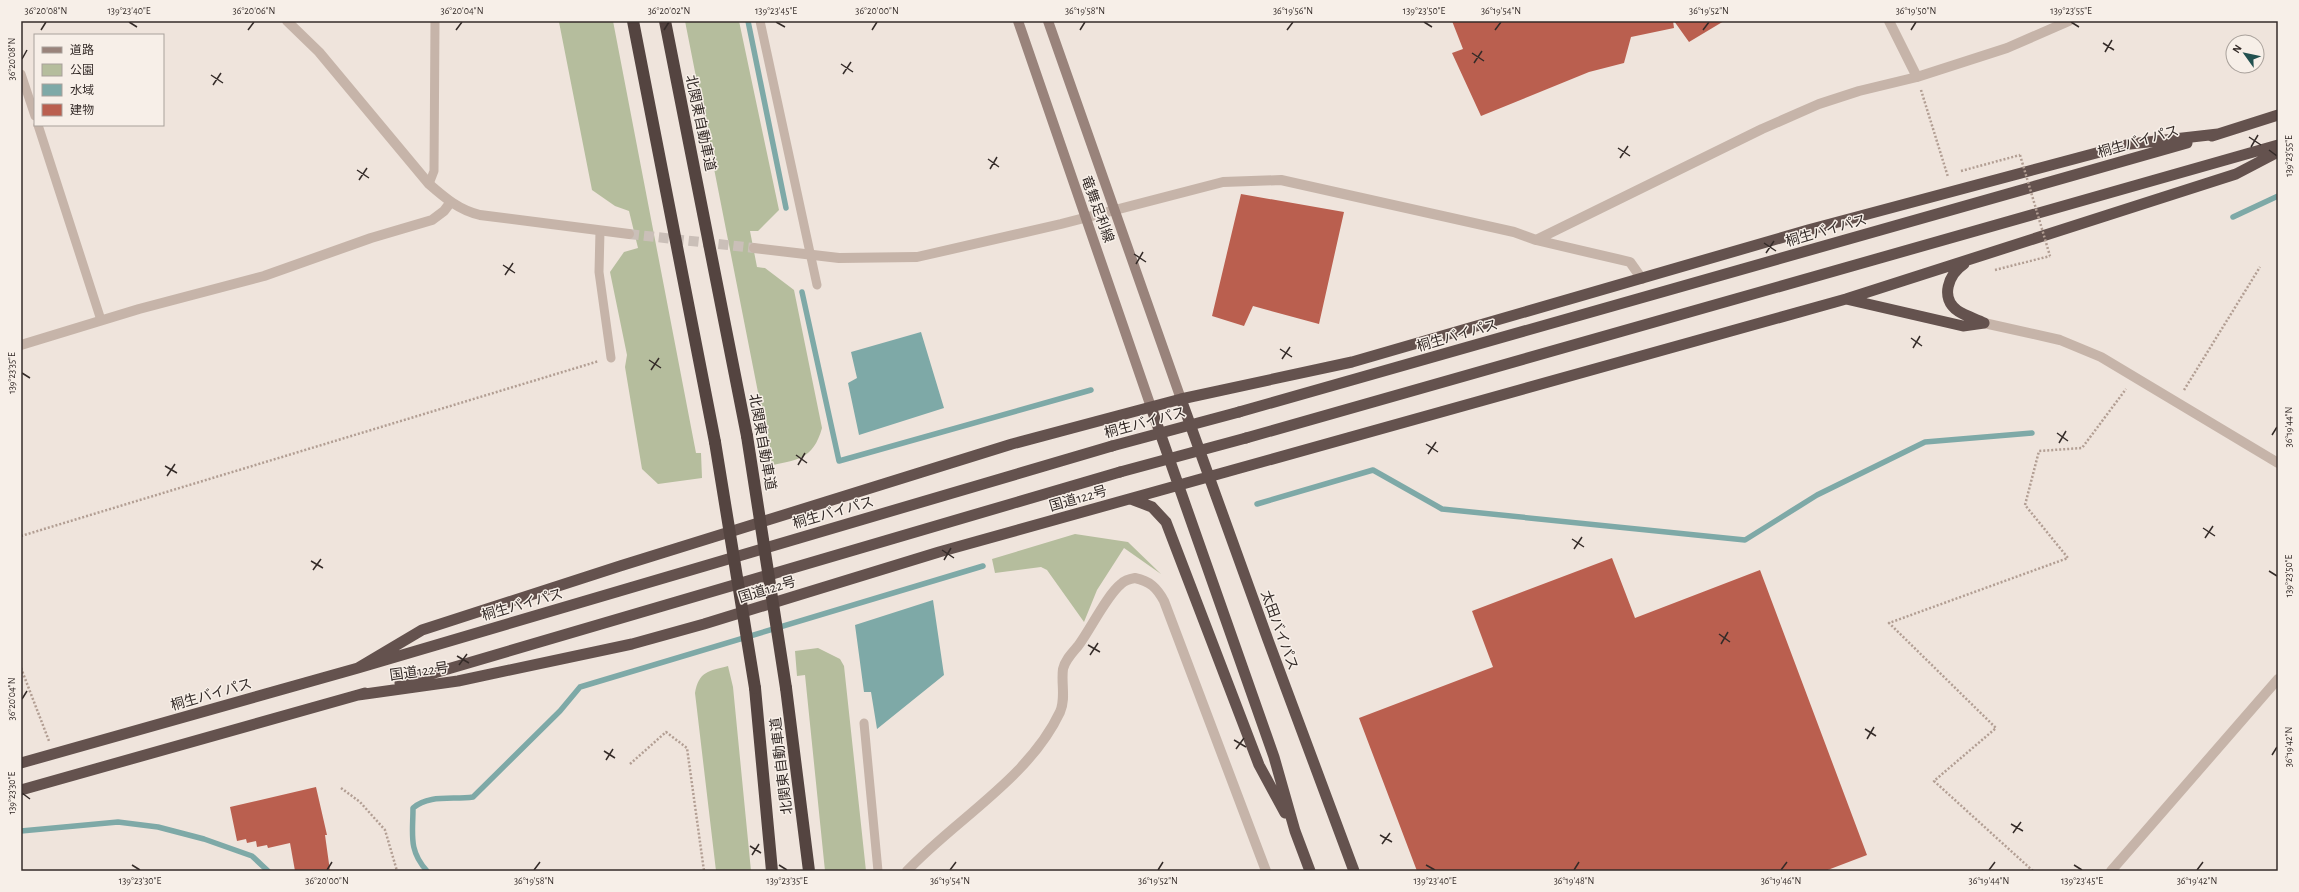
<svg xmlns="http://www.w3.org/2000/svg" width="2299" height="892" font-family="'Alegreya Sans','Noto Sans JP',sans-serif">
  <rect width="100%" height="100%" fill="#efe4dc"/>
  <!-- green -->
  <path fill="#b5bd9d" d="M613 21 696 453H701L702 478 658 484 642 469 625 367 627 355 610 272 624 252 638 248 629 211 615 206 592 190 559 22Z
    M685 21H739L779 210 758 231H750L757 267 765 268 794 290 822 428C813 460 797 460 767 466L761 440 767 438Z
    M1075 534 1128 542 1161 574 1124 548 1097 590 1084 622 1047 570 1041 567 995 573 992 559Z
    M818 648 840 659 844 666 866 871H825L805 675 797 676 795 651Z
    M728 666 733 687 751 871H716L695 693C699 671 709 671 728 666Z"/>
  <!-- water -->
  <path fill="#7ea9a7" d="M921 332 944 408 859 435 848 383 857 378 851 352Z
    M933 600 944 675 877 729 871 692H864L855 625Z"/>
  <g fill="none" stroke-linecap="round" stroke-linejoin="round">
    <!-- stream -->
    <path stroke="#7ea9a7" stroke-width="5.5" d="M748 21 786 208
      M2233 217 2278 196
      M802 292 839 461 1091 390
      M1257 504 1373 470 1442 509 1745 540 1817 495 1925 442 2032 433
      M21 831 118 822 158 827 204 839 252 856 268 871
      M427 871C408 850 413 834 413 808 429 794 453 800 473 797L560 711 580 687 983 566"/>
  </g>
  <!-- building -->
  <path fill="#ba5f4f" d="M1452 21H1673L1674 28 1631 37 1624 63 1589 72 1481 116 1452 53 1463 49Z
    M1674 21H1724L1689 42Z
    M1241 194 1344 212 1319 324 1253 306 1244 326 1212 316Z
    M1612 558 1635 618 1760 570 1867 855 1825 871H1417L1359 718 1493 667 1472 611Z
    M316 787 327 835H325L330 871H295L290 843 268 848 267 845 257 847 256 841 247 843 246 839 237 841 230 807Z"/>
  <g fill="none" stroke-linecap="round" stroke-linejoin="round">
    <!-- minor-tunnel -->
    <path stroke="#cabfb8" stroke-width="10" stroke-dasharray="10 5" stroke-linecap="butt" d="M629 234 754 248"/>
    <!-- path -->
    <path stroke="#b29e93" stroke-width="2.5" stroke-dasharray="2 2" stroke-linecap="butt" d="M1921 90 1948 177
      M1961 171 2020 155
      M1995 270 2050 256
      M2184 390 2260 267
      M21 536 599 361
      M21 668 49 741
      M630 764 666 732 687 748 704 871
      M341 788 360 802 385 830 397 871
      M2033 871 1934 781 1996 728 1889 623 2068 558 2025 505 2039 451 2082 448 2126 389"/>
    <!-- service -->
    <path stroke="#c6b4a9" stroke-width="9" d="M760 21 817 285
      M21 74 35 116
      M38 125 101 320
      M429 184 434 171 435 21
      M600 231 599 272 611 358
      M864 723 878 871"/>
    <!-- minor -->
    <path stroke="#c6b4a9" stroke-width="10" d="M287 21 319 52 429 184C445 198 459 210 480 215L629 234
      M1889 21 1917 77
      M1536 240 1762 129 1819 104 1859 91 1917 77 2007 48 2069 21
      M754 248 839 258 917 257 1061 224 1223 182 1281 180 1514 232 1536 240 1630 262 1642 279
      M21 345 139 309 264 276 371 238 432 220 444 211 450 203
      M907 871C956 819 1029 778 1060 712 1066 699 1061 683 1063 669 1065 660 1072 653 1078 646 1090 630 1107 595 1121 584 1125 580 1129 579 1135 578 1150 581 1157 588 1164 601L1266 871
      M2111 871 2278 679"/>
    <!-- tertiary -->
    <path stroke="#c6b4a9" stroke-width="10" d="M1984 323 2060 340 2101 357 2278 463"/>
    <!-- secondary -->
    <path stroke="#99837b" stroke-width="10" d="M1018 21 1151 407
      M1048 21 1181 399"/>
    <!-- trunk -->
    <path stroke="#64524e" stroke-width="11" d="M2212 136 2278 115
      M1964 264C1949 274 1939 298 1958 311 1966 316 1976 319 1984 323
      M1846 299 1963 326 1984 323
      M1181 399 1268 640 1354 871
      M1151 407 1274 757 1295 831 1310 871
      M1239 412 2187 143
      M1246 438 2278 145
      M1131 499 1152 507 1166 522 1259 765 1285 813
      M358 668 422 630 620 566 1012 444 1181 399 1352 362 1808 230 2130 144 2218 134
      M400 683 1120 472
      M358 695 458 681 632 644 704 624 939 552 1846 299 2236 174 2278 152
      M21 763 358 668 1112 446
      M21 790 365 693"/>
    <!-- motorway -->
    <path stroke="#544440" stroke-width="12" d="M633 21 715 442
      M665 21 747 436
      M755 688 772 871
      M786 688 809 871"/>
    <!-- path-bridge -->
    <path stroke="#b29e93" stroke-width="2.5" stroke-dasharray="2 2" stroke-linecap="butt" d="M2020 155 2050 256"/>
    <!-- trunk-bridge -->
    <path stroke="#64524e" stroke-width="11" d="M1112 446 1239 412
      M1120 472 1246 438"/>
    <!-- motorway-bridge -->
    <path stroke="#544440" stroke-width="12" d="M747 436 786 688
      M715 442 755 688"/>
  </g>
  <!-- ticks -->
  <path fill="none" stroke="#342b28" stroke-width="1.5" d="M129 22 137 27M776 22 785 27M1424 22 1432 27M2071 22 2079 27M41 30 46 22M248 30 254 22M456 30 462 22M664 30 669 22M872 30 877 22M1080 30 1085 22M1287 30 1293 22M1495 30 1501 22M1703 30 1709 22M1911 30 1916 22M2103 43 2114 50M2105 52 2112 40M1472 53 1484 61M22 59 27 50M1474 63 1482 51M841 64 853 72M843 74 851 62M211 75 223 83M213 85 221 73M2249 137 2261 145M2251 147 2258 135M1618 148 1630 156M2269 150 2277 156M1620 158 1628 146M988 159 999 167M990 169 997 157M357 170 369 178M359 180 367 168M1764 243 1776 251M1766 253 1774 241M1134 254 1146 262M1136 264 1143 252M503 265 515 273M505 275 513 263M1911 338 1922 346M1913 348 1920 336M1280 349 1292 357M1282 359 1290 347M649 360 661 368M651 370 659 358M22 373 30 378M2057 433 2068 441M2272 435 2277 427M2059 443 2066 431M1426 444 1438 452M1428 454 1436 442M796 455 807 463M798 465 805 453M165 466 177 473M167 476 175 464M2203 528 2215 536M2205 538 2213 526M1572 539 1584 547M1574 549 1582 537M942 550 954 558M944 560 951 548M311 561 323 568M313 570 321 559M2269 571 2277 576M1719 634 1730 642M1721 644 1728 632M1088 645 1100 652M1090 655 1098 643M457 656 469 663M459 665 467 654M22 699 27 691M1865 729 1876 736M1867 739 1874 727M1234 740 1246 747M1236 749 1244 738M604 751 615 758M2272 755 2277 747M606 760 613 749M22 793 30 799M2011 824 2023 831M2013 833 2021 822M1380 835 1392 842M1382 844 1390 833M750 846 761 853M752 855 759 844M132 865 140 870M779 865 787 870M1426 865 1435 870M2074 865 2082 870M327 870 332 862M534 870 540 862M950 870 956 862M1158 870 1163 862M1574 870 1579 862M1781 870 1787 862M1989 870 1995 862M2197 870 2203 862"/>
  <g text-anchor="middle" stroke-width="3" stroke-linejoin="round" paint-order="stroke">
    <!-- street labels -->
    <g font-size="14" fill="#342b28" stroke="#f7efe8">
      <text transform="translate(701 123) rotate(78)" y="5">北関東自動車道</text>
      <text transform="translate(2138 141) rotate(-16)" y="5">桐生バイパス</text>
      <text transform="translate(1098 209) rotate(70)" y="5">竜舞足利線</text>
      <text transform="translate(1826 230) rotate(-16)" y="5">桐生バイパス</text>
      <text transform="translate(1457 335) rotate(-16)" y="5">桐生バイパス</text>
      <text transform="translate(1145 422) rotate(-15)" y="5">桐生バイパス</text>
      <text transform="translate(763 442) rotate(80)" y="5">北関東自動車道</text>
      <text transform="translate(1078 498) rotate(-16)" y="5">国道122号</text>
      <text transform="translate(833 512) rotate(-16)" y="5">桐生バイパス</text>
      <text transform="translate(767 589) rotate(-17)" y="5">国道122号</text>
      <text transform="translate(522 604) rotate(-16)" y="5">桐生バイパス</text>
      <text transform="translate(1280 630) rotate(70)" y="5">太田バイパス</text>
      <text transform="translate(419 671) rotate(-8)" y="5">国道122号</text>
      <text transform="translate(211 694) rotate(-16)" y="5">桐生バイパス</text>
      <text transform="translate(781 766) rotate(-97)" y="5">北関東自動車道</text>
    </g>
  </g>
  <!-- border -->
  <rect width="2299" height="892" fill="none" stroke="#f7efe8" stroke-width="44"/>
  <!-- legend -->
  <rect x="34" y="34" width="130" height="92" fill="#f7efe8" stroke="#a9a19b"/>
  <rect x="42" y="47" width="20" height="6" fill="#99837b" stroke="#a9a19b"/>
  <text x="70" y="54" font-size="12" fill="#342b28">道路</text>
  <rect x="42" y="64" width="20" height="12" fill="#b5bd9d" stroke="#a9a19b"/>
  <text x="70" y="74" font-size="12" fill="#342b28">公園</text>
  <rect x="42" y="84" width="20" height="12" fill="#7ea9a7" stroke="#a9a19b"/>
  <text x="70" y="94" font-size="12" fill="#342b28">水域</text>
  <rect x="42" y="104" width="20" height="12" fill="#ba5f4f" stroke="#a9a19b"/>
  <text x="70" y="114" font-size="12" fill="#342b28">建物</text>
  <!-- north arrow -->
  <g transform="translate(2245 54) rotate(303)"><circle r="19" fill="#f7efe8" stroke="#a9a19b"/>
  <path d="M0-3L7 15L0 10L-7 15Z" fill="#225150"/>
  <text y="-6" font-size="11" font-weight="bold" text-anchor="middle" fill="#342b28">N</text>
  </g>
  <rect x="22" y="22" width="2255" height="848" fill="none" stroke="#342b28" stroke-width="1.5"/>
  <g font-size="10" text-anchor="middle" fill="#342b28">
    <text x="46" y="14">36°20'08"N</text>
    <text x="129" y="14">139°23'40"E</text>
    <text x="254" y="14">36°20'06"N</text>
    <text x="462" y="14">36°20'04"N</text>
    <text x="669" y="14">36°20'02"N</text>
    <text x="776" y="14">139°23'45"E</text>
    <text x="877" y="14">36°20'00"N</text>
    <text x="1085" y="14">36°19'58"N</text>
    <text x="1293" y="14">36°19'56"N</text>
    <text x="1424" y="14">139°23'50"E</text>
    <text x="1501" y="14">36°19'54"N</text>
    <text x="1709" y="14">36°19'52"N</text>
    <text x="1916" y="14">36°19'50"N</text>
    <text x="2071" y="14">139°23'55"E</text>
    <text transform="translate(11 59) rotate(-90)" y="4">36°20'08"N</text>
    <text transform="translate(2288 156) rotate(-90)" y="4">139°23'55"E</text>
    <text transform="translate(11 373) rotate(-90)" y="4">139°23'35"E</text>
    <text transform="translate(2288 427) rotate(-90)" y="4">36°19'44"N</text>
    <text transform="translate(2288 576) rotate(-90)" y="4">139°23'50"E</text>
    <text transform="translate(11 699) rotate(-90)" y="4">36°20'04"N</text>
    <text transform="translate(2288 747) rotate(-90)" y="4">36°19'42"N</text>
    <text transform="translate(11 793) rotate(-90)" y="4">139°23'30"E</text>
    <text x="140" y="884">139°23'30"E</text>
    <text x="327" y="884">36°20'00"N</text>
    <text x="534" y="884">36°19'58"N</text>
    <text x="787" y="884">139°23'35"E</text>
    <text x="950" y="884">36°19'54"N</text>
    <text x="1158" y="884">36°19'52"N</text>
    <text x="1435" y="884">139°23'40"E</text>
    <text x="1574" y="884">36°19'48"N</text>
    <text x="1781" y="884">36°19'46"N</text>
    <text x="1989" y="884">36°19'44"N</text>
    <text x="2082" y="884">139°23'45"E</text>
    <text x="2197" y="884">36°19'42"N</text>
  </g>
</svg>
